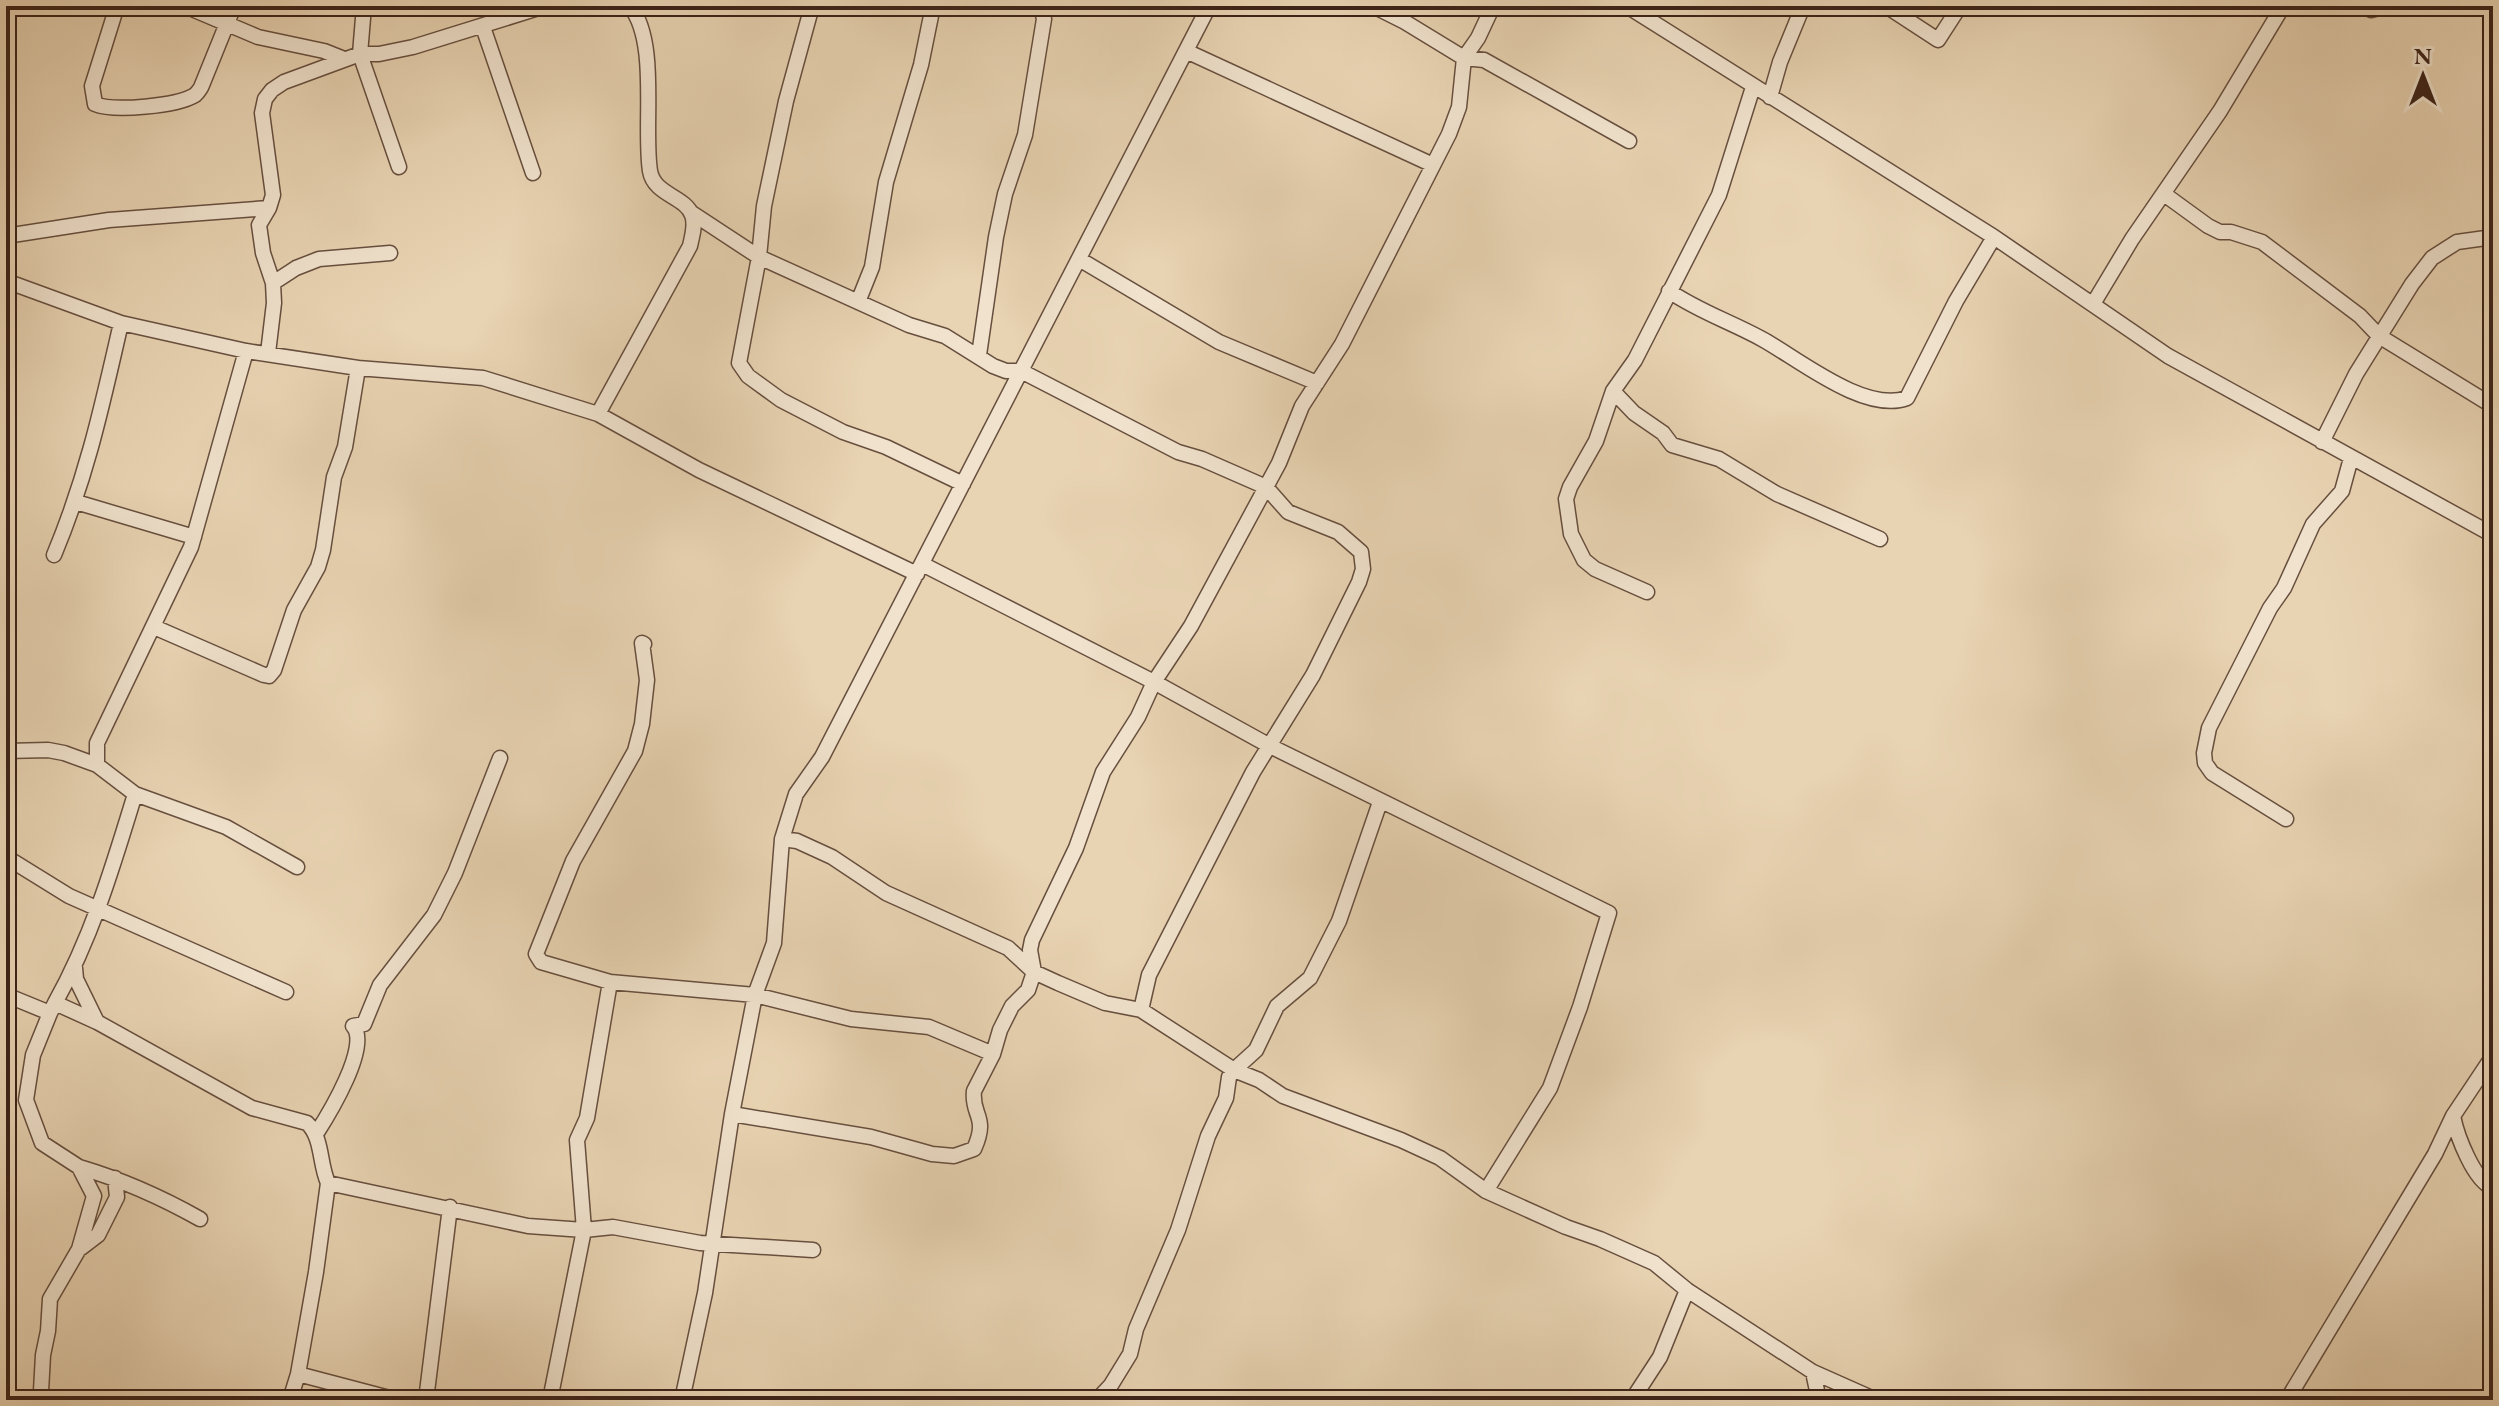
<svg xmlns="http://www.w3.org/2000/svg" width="2499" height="1406" font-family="'EB Garamond',serif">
  <rect width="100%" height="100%" fill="#e8d3b2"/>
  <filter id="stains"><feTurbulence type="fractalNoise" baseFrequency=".0025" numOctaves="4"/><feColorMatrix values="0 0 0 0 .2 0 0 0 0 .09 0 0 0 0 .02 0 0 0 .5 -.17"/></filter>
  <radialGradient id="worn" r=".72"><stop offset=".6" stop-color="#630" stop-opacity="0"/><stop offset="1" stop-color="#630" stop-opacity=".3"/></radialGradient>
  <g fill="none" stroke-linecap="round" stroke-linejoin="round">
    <defs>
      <path id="minor" d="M117 6 92 86 95 104C114 112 177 106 195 95 197 93 201 88 202 85L234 6
        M185 6 258 37 324 51 344 59
        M364 6 360 54 399 167
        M812 6 786 101 764 206 759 257 739 363 748 376 781 400 843 432 886 447 963 484
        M1373 6 1405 22 1464 58 1484 60 1629 141
        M1627 6 1994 237 2168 356 2493 535
        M1886 6 1938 40 1960 6
        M2363 6 2371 10 2387 6
        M483 27 533 173
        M1186 51 1433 165
        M1770 97 1780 62 1803 6
        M2164 194 2208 226 2220 232H2231L2262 242 2360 316 2379 336 2493 406
        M692 213 759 257 909 325 945 336 993 366 1006 371H1021L1178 452 1202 459 1266 487 1288 512 1338 532 1361 552 1363 569 1359 582 1313 675 1253 772 1149 975 1141 1010
        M6 236 109 220 269 208
        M1079 259 1219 342 1317 383
        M6 281 121 323 246 351 358 368 483 378 598 414 699 470 917 574
        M273 283 296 268 319 259 390 253
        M1669 291C1698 311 1731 322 1762 339 1797 358 1865 414 1907 398L1956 301 1994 237
        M858 302 872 267 886 182 921 65 933 6
        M2093 304 2132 239 2220 111 2283 6
        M268 353 274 303 273 283 263 253 259 225 269 208 273 195 262 113 265 99 272 90 284 82 360 54H379L413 47 545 6
        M979 355 996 237 1005 194 1025 135 1044 19 1041 6
        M1613 391 1634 413 1663 433 1672 445 1719 459 1777 494 1880 539
        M598 414 690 246C692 236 696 225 692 215 685 196 654 195 650 171 643 126 659 42 630 6
        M2322 442 2356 374 2412 284 2432 258 2457 242 2493 237
        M76 502 194 537
        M54 555C87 476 102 406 121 323
        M922 564 1154 682 1270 746 1609 913 1580 1007 1550 1088 1486 1191
        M1647 592 1595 569 1584 560 1571 534 1566 499 1570 487 1596 441 1613 391 1635 360 1719 195 1753 87
        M154 627 264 675 269 676 274 670 294 610 318 567 323 550 334 477 345 447 358 368
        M644 644 642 643 647 680 642 724 635 751 573 861 536 954 541 962 610 982 755 995 851 1019 929 1027 993 1054
        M6 751 48 750 64 753 97 765
        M135 794 226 827 297 867
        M2286 819 2212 773 2205 763 2204 753 2209 728 2270 608 2284 588 2313 524 2342 491 2351 458
        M782 839 797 841 832 857 886 893 1008 948 1034 972 1058 983 1105 1003 1141 1010 1234 1070 1256 1050 1277 1006 1310 978 1339 921 1380 802
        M6 857 69 896 286 992
        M75 968 76 979 97 1022
        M6 995 50 1013 55 1003 97 1022 252 1108 307 1123C323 1138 319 1163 328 1183L316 1272 298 1374 397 1400
        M55 1003C92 937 113 866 135 794L97 765V743L191 547 246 351
        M732 1114 871 1137 932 1154 954 1156 974 1149C989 1116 971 1116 974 1091L993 1054 1000 1030 1012 1006 1028 990 1034 972 1030 950 1032 940 1076 848 1103 772 1138 717 1154 682 1191 626 1279 463 1302 406 1342 344 1449 134 1459 107 1464 58 1478 38 1493 6
        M2453 1116C2457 1136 2474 1181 2493 1188
        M316 1134C329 1114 371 1045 353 1026L364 1024 380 985 434 915 455 873 500 758
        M79 1167C123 1180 161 1197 200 1219
        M328 1183 528 1226 584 1230 577 1140 587 1118 610 982
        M81 1248 98 1235 117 1197 115 1178
        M1813 1372 1819 1400
        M43 1400 41 1391 43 1355 48 1331 50 1299 79 1249 94 1196 79 1167 42 1143 26 1100 33 1055 50 1013
        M290 1400 298 1374
        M426 1400 450 1207
        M550 1400 584 1230 613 1227 700 1243 813 1250
        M682 1400 705 1293 732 1114 755 995 774 943 782 839 796 794 822 757 1209 6
        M1097 1400 1111 1385 1130 1354 1136 1329 1178 1230 1208 1136 1226 1098 1229 1077 1234 1070 1259 1080 1283 1096 1401 1140 1440 1158 1486 1191 1566 1227 1600 1239 1654 1263 1687 1290 1813 1372 1876 1400
        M1632 1400 1660 1357 1687 1290
        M2287 1400 2435 1154 2453 1116 2493 1056"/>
    </defs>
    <!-- minor casing -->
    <use href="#minor" stroke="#674f3f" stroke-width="17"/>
    <!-- minor -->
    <use href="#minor" stroke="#f0e2cd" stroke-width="14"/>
  </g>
  <!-- margin -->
  <rect width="2499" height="1406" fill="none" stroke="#e8d3b2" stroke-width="32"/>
  <rect x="8" y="8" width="2483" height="1390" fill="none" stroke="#3c2319" stroke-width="4"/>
  <rect x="16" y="16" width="2467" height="1374" fill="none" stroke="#3c2319" stroke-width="2"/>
  <!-- north arrow -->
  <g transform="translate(2423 76)" stroke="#f0e2cd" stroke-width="6" paint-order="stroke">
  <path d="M0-6L14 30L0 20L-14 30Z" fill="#3c2319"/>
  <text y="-12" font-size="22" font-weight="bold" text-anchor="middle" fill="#3c2319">N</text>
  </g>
  <rect width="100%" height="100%" filter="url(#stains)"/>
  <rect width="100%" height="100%" fill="url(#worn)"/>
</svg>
